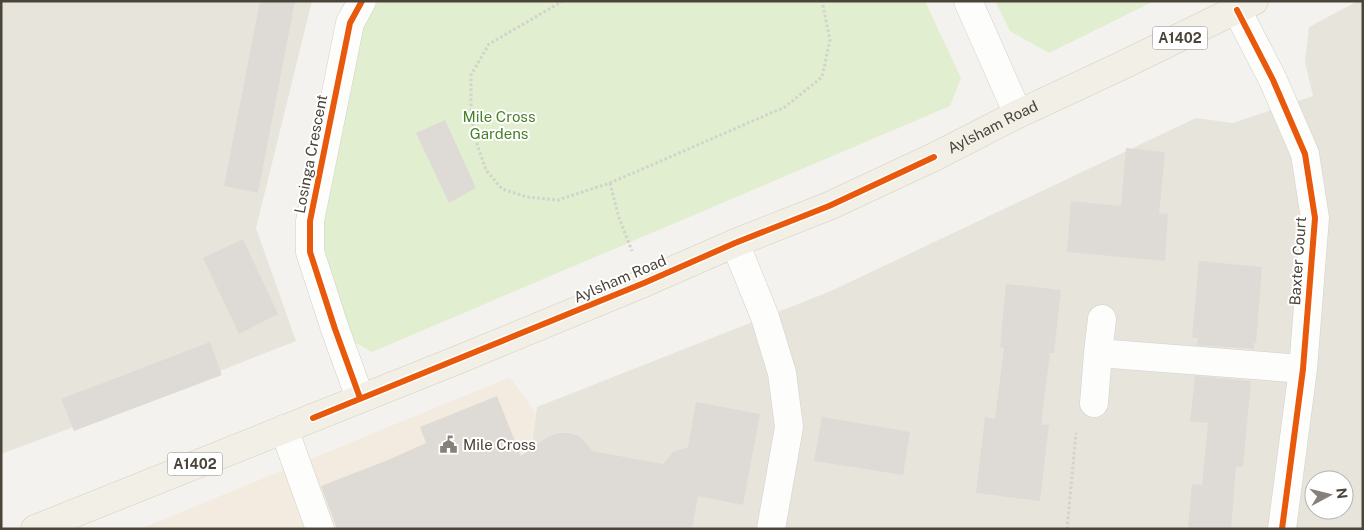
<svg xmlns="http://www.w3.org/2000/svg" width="1364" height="530" font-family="'Public Sans',sans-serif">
  <rect width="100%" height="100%" fill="#f4f2ee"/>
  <!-- residential -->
  <path fill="#e7e4dc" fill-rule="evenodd" d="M1 1H312L256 228 296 341 149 399 1 454Z
    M1358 1H1363V529H520L537 407 831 291 1196 118 1233 123 1313 96 1305 62 1309 27ZM1314 480H1344V510H1314Z"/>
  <!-- commercial -->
  <path fill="#f3ebdf" d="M510 377 536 413 516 529H140Z"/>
  <!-- green -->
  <path fill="#e1eecf" d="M379 1H925L961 78 950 106 372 352 354 342 319 256 318 223 361 23Z
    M995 1H1154L1049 53 1010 31Z"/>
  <!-- building -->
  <path fill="#dedbd6" d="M260 1H295L258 193 224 186Z
    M445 120 476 188 449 203 416 133Z
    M1126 148 1165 152 1159 213 1168 214 1165 261 1067 252 1071 201 1121 206Z
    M243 239 278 314 239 334 203 258Z
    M1199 261 1262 267 1256 343H1254V349L1197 345 1198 338H1192Z
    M1006 284 1061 290 1054 353H1050L1041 425 1049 424 1040 501 976 493 985 417 995 419 1004 348 1000 347Z
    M210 342 222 375 74 431 61 399Z
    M1195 376 1251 381 1243 467H1236L1231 529H1188L1192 484 1202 485 1208 423 1190 421Z
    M497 396 521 456 549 436 559 433H569L579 436 586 443 592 451 663 464 673 452 688 447 696 402 760 414 743 505 698 496 692 529H337L321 486 388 460 426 443 420 427Z
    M822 417 910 432 903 475 814 461Z"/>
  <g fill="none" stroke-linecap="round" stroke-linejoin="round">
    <defs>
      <path id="minor" d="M968 1 1018 114
        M1237 10 1273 80 1305 154 1315 218 1303 369 1282 529
        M735 243 765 317 782 373 789 427 771 529
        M1102 319 1098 353 1303 369
        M360 398 335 329 310 252V221L350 23 362 1
        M1094 403 1098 353
        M284 429 320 529"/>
      <g id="major">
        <path id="s1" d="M35 529 460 359 644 283 735 243 829 206 934 157 1018 114 1123 65 1254 1"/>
      </g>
    </defs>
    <!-- minor casing -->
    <use href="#minor" stroke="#d2d0cb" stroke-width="29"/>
    <!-- major casing -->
    <use href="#major" stroke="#d6cebb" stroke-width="29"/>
    <!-- path -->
    <path stroke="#d3d2cc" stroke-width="3" stroke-dasharray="2.5 2.5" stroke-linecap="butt" d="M563 1 489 44 471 75V116L477 144 486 170 502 189 527 197 558 200 610 183 785 107 822 77 830 40 822 1
      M610 183 619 218 632 251
      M1067 529 1076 433"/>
    <!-- minor -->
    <use href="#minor" stroke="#fdfdfc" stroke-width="28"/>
    <!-- major -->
    <use href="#major" stroke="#f2efe6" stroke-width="28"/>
    <defs>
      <path id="cycleway" d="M1237 10 1273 80 1305 154 1315 218 1303 369 1282 529
        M360 398 335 329 310 252V221L350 23 362 1
        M313 418 644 283 735 243 829 206 934 157"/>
    </defs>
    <!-- cycleway casing -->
    <use href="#cycleway" stroke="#fff" stroke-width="9"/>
    <!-- cycleway -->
    <use href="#cycleway" stroke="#e8590c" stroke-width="6"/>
  </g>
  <!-- icons -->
  <defs>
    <symbol id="civic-bare" viewBox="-9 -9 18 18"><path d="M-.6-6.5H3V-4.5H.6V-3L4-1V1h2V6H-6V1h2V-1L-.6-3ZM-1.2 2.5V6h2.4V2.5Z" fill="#868178" stroke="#fff" stroke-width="2.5" paint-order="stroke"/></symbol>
  </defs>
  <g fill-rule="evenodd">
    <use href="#civic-bare" x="436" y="432" width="25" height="25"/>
  </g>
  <g text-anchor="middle" stroke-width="4" stroke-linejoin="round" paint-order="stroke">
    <!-- shield labels -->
    <g fill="#fff" stroke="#817c74" stroke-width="1">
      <rect x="1152.5" y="26.5" width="55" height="23" rx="4"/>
      <rect x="167.5" y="452.5" width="55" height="23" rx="4"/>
    </g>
    <g font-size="14" font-weight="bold" fill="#4b4439">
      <text x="1180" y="43">A1402</text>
      <text x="195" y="469">A1402</text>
    </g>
    <!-- park labels -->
    <g font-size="15" fill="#4a7f2a" stroke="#fff">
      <text x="499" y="122">Mile Cross<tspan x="499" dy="17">Gardens</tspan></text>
    </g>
    <!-- street labels -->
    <g font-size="15" fill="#4b4439" stroke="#fff">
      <text dy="5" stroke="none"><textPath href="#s1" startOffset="1039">Aylsham Road</textPath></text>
      <text transform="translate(311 154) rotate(-79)" y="5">Losinga Crescent</text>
      <text transform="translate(1298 261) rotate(-86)" y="5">Baxter Court</text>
      <text transform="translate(620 279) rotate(-23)" y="5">Aylsham Road</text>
    </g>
    <!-- poi labels -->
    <g font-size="15" fill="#4b4439" stroke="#fff" text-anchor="start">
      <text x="463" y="450">Mile Cross</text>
    </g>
  </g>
  <!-- border -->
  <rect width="1364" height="530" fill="none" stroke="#4b4439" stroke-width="5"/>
  <!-- north arrow -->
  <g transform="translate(1329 495) rotate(83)"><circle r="24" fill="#ffffff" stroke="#b7b4b0"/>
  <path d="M0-4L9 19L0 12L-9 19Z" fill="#868178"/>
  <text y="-8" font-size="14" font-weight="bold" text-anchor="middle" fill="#4b4439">N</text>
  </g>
</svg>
